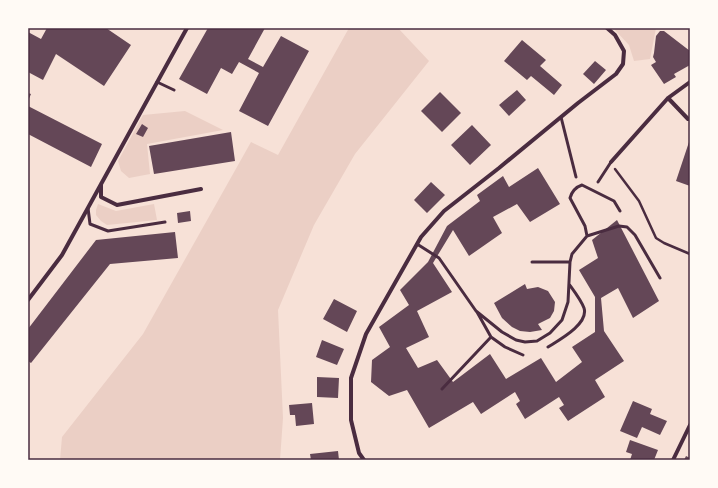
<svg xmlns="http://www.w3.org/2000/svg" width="718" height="488" font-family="Montserrat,sans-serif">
  <rect width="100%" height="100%" fill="#f7e1d7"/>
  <!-- green -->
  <path fill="#ebcfc5" d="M349 28H398L429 61 355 154 314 225 278 310 283 418 280 460H60L62 437 143 334 251 142 278 155Z
    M613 28H656L650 59 634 61 629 45Z
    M185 111 223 130 147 144 150 174 129 178 121 171 118 161 143 115Z
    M98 204 116 211 154 204 157 220 107 225 101 221 96 215V210Z"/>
  <!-- building -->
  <path fill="#644757" d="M47 28H106L131 45 104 86 56 54 43 80 28 72V32L41 39Z
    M208 28H265L248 59 263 67 281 36 309 51 268 126 239 111 259 73 239 62 232 74 221 68 207 94 179 79Z
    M660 31H664L690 51V65L674 74 676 77 664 84 651 65 656 62 653 57 654 53 656 36Z
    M522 40 546 60 540 66 562 85 554 95 531 76 527 80 504 61Z
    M595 61 606 70 594 84 583 74Z
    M517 90 526 100 509 116 499 105Z
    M440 92 461 113 442 132 421 111Z
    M28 93 31 94 28 101Z
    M28 106 102 144 91 167 28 134Z
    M142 124 148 128 143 137 136 134Z
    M472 125 491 145 470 165 451 145Z
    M231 132 235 161 154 174 149 146Z
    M690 139V186L676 181Z
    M538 168 560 204 530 222 517 204 493 217 502 233 469 256 453 230 433 263 452 292 417 311 429 337 406 348 418 368 437 360 453 382 490 354 506 379 541 358 556 382 582 362 572 347 595 332V297L579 270 598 258 592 240 617 220 659 301 633 318 618 288 601 298 604 331 624 361 595 380 605 397 568 421 559 408 564 405 559 397 525 419 516 404 520 401 515 392 481 414 473 402 429 428 407 390 389 396 371 382 372 360 390 347 379 327 409 305 400 290 428 262 447 226 480 201 477 195 503 176 509 187Z
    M431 182 445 195 427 213 414 200Z
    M190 211 191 221 178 223 177 213Z
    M175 232 178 258 110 264 31 363 28 361V329L96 240Z
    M525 284 527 289 538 287 548 291 555 302 554 311 550 318 538 324 542 330 530 332 520 331 512 327 502 318 494 303Z
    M334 299 357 311 347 332 323 319Z
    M322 340 344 349 337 365 316 357Z
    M317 377 339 378 338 398 317 397Z
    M633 401 652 409 650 414 667 421 660 435 642 427 637 438 620 431Z
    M312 403 314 424 296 426 295 415H290L289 405Z
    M630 440 658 450 654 460H630L632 454 626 452Z
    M338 451 339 460H311L310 454Z
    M686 456 690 458V460H684Z"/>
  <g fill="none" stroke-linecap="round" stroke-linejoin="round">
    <!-- path -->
    <path stroke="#4a2c40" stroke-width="2.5" d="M615 169 639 201 656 238 664 243 690 254"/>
    <!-- service -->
    <path stroke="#4a2c40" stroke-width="3" d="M157 82 174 90
      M561 117 576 177
      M598 182 611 162
      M88 208 90 224 108 231 165 222
      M587 236 585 226 570 198C572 191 576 187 582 185L614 201 620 211
      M417 244 439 258 476 311 502 332 516 340 525 342 537 341 550 333 562 320 568 302 570 262 572 254 587 236 619 226 627 227 635 235 660 278
      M532 262H570
      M491 337 505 347 523 355
      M548 347C559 340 589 324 584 308 581 300 574 291 569 284
      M442 389 491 337 477 312"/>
    <!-- minor -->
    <path stroke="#4a2c40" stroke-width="4" d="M668 98 688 119H690
      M611 162 668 98 690 82
      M101 184V197L117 205 201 189
      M28 300 62 255 187 28
      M364 460 359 453 351 420V378L366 334 421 237 444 211 499 168 578 103 616 74 623 64 624 51 615 35 607 28
      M673 460 690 425"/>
  </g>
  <!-- border -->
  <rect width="718" height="488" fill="none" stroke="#fffaf5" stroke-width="58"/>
  <rect x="29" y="29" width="660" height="430" fill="none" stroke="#4a2c40" stroke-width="1.5"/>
</svg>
